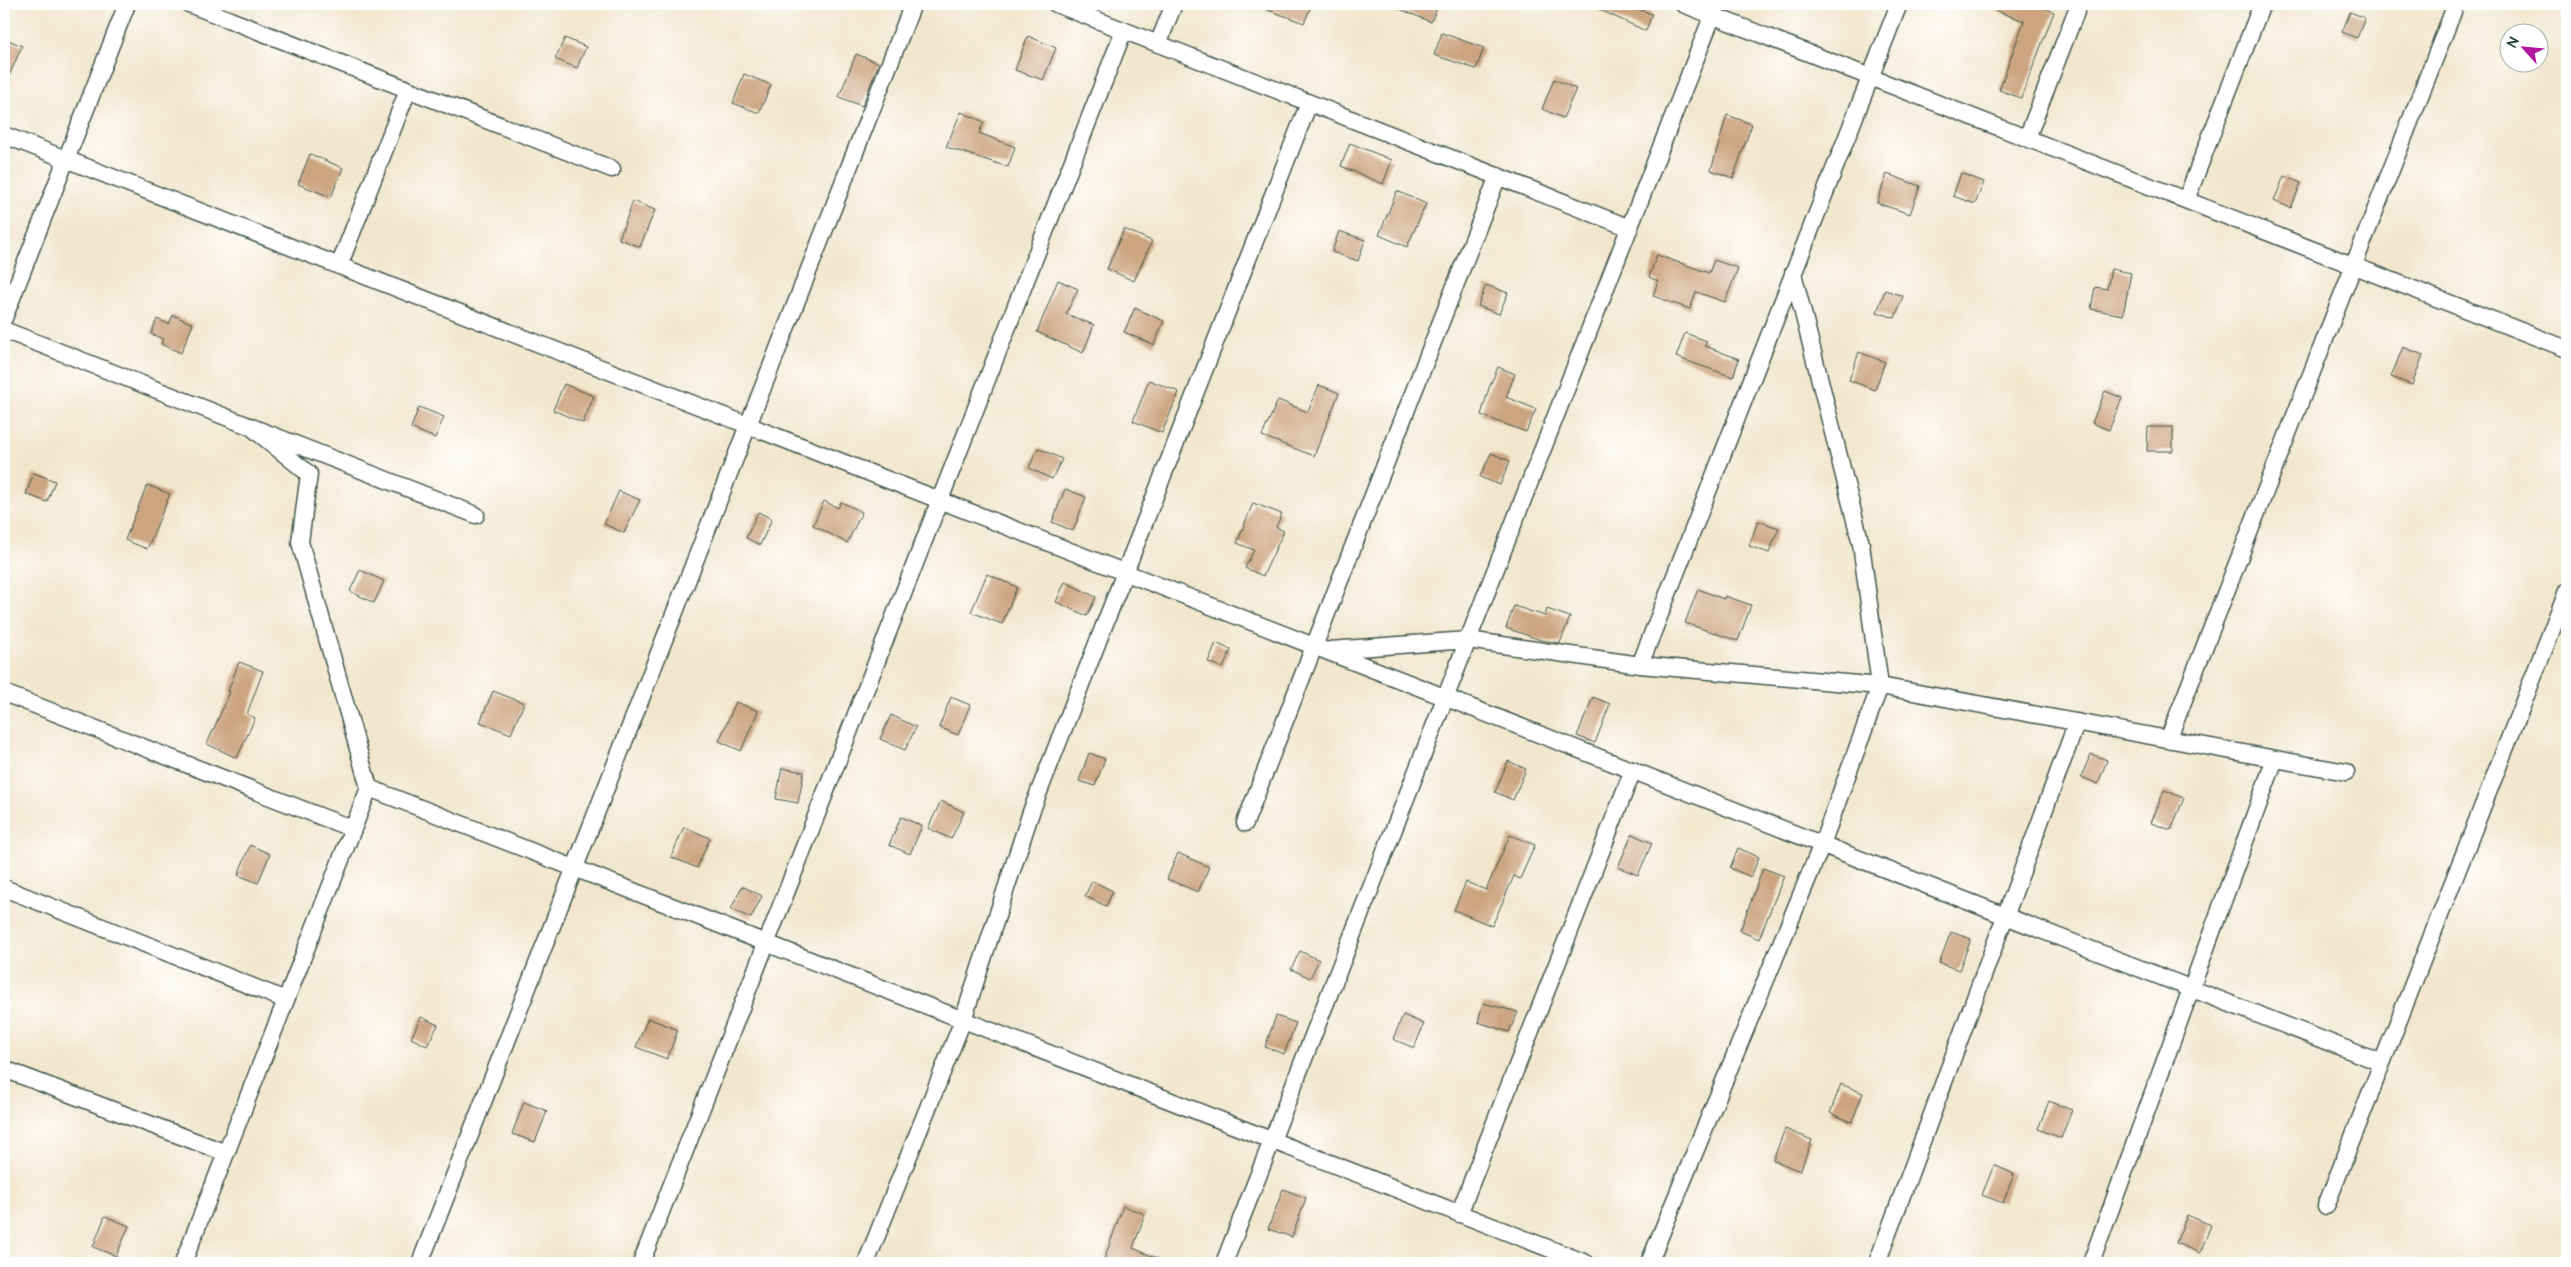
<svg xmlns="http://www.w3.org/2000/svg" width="2571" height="1267" font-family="'Architects Daughter',sans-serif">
  <rect width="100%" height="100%" fill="#fff"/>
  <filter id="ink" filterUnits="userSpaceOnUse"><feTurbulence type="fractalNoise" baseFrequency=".02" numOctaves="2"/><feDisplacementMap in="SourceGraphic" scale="10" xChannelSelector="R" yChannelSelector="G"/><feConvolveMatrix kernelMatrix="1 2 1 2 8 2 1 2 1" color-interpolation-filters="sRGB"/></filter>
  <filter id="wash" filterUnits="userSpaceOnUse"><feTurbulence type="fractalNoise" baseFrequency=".0096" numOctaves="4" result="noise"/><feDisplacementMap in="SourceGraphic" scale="20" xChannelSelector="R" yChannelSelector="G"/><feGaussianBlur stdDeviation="1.12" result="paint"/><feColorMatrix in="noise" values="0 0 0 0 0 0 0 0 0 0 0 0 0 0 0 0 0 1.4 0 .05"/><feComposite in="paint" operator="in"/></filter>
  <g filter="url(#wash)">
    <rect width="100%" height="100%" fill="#f2e7ce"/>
    <g id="blocks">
      <!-- building -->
      <path fill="#cca480" d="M1257 4H1312L1304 23 1257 6Z
        M1388 4H1439L1431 22Z
        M1587 4H1625L1652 14 1646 31Z
        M1983 4H2036L2054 12 2021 98 1999 90 2024 21 1983 6Z
        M2350 12 2365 18 2357 38 2342 32Z
        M1442 33 1484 48 1476 69 1434 55Z
        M1028 36 1056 48 1043 80 1015 70Z
        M4 38 22 46 4 87Z
        M565 38 586 47 577 68 555 59Z
        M856 54 879 63 862 106 839 97Z
        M744 74 771 85 759 113 733 103Z
        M1554 79 1576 89 1563 118 1542 109Z
        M961 112 984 122 979 133 1015 147 1008 167 946 147Z
        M1727 115 1752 124 1733 178 1711 170Z
        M1350 143 1392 160 1383 184 1341 166Z
        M310 154 343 168 331 197 298 184Z
        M1961 173 1984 182 1975 204 1953 196Z
        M1887 174 1920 186 1910 214 1877 203Z
        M2284 176 2301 183 2291 208 2274 201Z
        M1397 191 1426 204 1407 247 1379 235Z
        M633 201 655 210 640 247 619 239Z
        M1124 229 1152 241 1134 281 1107 269Z
        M1339 231 1365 240 1358 261 1332 252Z
        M1657 255 1709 273 1714 260 1738 268 1725 302 1696 292 1690 309 1653 296 1658 281 1649 277Z
        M2111 269 2131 273 2123 315 2091 309 2095 287 2107 289Z
        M1058 280 1078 289 1066 314 1094 325 1083 353 1037 332Z
        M1486 285 1508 293 1499 314 1478 306Z
        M1885 290 1903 296 1895 318 1877 312Z
        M1135 308 1164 321 1154 345 1124 332Z
        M173 315 193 324 181 353 161 344 163 339 151 334 157 319 169 324Z
        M1685 333 1707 341 1705 346 1739 359 1733 377 1676 357Z
        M2403 347 2423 355 2412 385 2391 377Z
        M1859 352 1885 362 1875 390 1849 380Z
        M1498 367 1515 374 1506 397 1536 409 1526 432 1481 415 1489 388Z
        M1149 380 1179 392 1162 433 1133 421Z
        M564 384 594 396 583 423 553 410Z
        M1319 385 1339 393 1314 456 1262 436 1278 400 1308 412Z
        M2105 391 2122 398 2109 430 2092 423Z
        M419 407 444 417 435 438 411 428Z
        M2148 427H2173V451H2147Z
        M1038 448 1062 459 1052 479 1029 468Z
        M1491 453 1510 461 1500 485 1480 477Z
        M34 473 55 481 47 502 26 494Z
        M147 485 170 494 147 549 125 540Z
        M1065 489 1086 497 1073 531 1052 522Z
        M619 491 640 500 624 533 604 524Z
        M824 501 838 508 841 502 862 512 847 543 813 525Z
        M1253 503 1282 514 1276 527 1284 531 1263 576 1245 568 1254 550 1237 543Z
        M758 512 772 519 760 545 746 538Z
        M1758 521 1779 528 1769 553 1749 546Z
        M360 570 384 581 374 603 350 591Z
        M987 574 1017 587 1002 624 971 612Z
        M1065 582 1096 597 1087 616 1056 602Z
        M1698 589 1724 599 1725 596 1751 605 1738 641 1685 623Z
        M1514 606 1545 616 1547 609 1570 617 1560 643 1541 640 1506 628Z
        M1216 643 1231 650 1223 668 1208 662Z
        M239 662 263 671 247 714 255 718 237 758 207 744 230 692 228 691Z
        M493 691 524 703 511 734 480 722Z
        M951 697 970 705 958 735 939 727Z
        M1593 697 1610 704 1595 743 1577 736Z
        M736 702 758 711 741 751 719 741Z
        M891 715 916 727 905 750 880 739Z
        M1089 753 1105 759 1095 786 1079 781Z
        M2091 754 2107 760 2098 784 2081 777Z
        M1508 761 1526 769 1513 800 1495 792Z
        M782 768 804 772 798 803 776 799Z
        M2164 790 2184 798 2171 830 2151 823Z
        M941 801 964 812 951 839 928 828Z
        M901 817 922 826 910 854 889 845Z
        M684 827 710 838 697 868 671 857Z
        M1632 834 1652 843 1638 875 1618 867Z
        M1510 835 1535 845 1520 879 1514 876 1492 926 1454 910 1466 882 1486 890Z
        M250 845 270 854 258 883 238 875Z
        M1738 848 1759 857 1751 877 1730 868Z
        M1178 853 1209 867 1198 892 1167 879Z
        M1763 868 1784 876 1759 939 1740 931Z
        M1092 881 1113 891 1106 906 1085 896Z
        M742 886 762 896 751 918 731 909Z
        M1951 932 1971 939 1959 970 1939 963Z
        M1300 951 1319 960 1310 978 1291 969Z
        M1483 1003 1518 1012 1509 1032 1478 1022Z
        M1403 1015 1424 1024 1414 1048 1393 1039Z
        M1276 1016 1296 1023 1284 1054 1265 1047Z
        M421 1017 438 1025 427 1046 411 1038Z
        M648 1018 678 1030 667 1059 636 1047Z
        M1841 1084 1863 1093 1852 1122 1830 1113Z
        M2049 1101 2072 1110 2061 1138 2038 1129Z
        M524 1102 547 1111 535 1142 512 1134Z
        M1785 1129 1812 1140 1800 1171 1773 1160Z
        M1994 1165 2014 1174 2003 1203 1982 1195Z
        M1283 1189 1306 1198 1292 1237 1268 1229Z
        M1123 1206 1145 1214 1133 1248 1168 1263H1103Z
        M2187 1215 2211 1225 2200 1253 2176 1243Z
        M105 1216 129 1226 116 1256 93 1247Z"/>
    </g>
  </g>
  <g filter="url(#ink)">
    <use href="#blocks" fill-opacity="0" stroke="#3f564b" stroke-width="1"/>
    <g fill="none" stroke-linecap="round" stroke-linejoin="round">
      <defs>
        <path id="minor" d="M189 4 612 169
          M1056 4 1630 228
          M1683 4 2567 349
          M1158 44 1174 4
          M4 135 2382 1063
          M2027 138 2079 4
          M2186 200 2262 4
          M339 266 408 90
          M4 318 127 4
          M4 330 476 515
          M1330 650 1468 640 1640 665 1880 686 2346 772
          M1640 665 1899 4
          M4 693 353 829
          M2168 740 2456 4
          M369 788 1586 1263
          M1245 823 1498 176
          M4 888 286 1000
          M4 1069 226 1153
          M2326 1206 2567 591
          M1459 1214 1633 770
          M183 1263 369 788 300 542 309 474 250 426
          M420 1263 913 4
          M641 1263 1124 30
          M866 1263 963 1020 1031 812 1309 103
          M1224 1263 1717 4
          M1649 1263 1822 844 1880 686 1861 544 1793 273
          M1877 1263 2077 722
          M2091 1263 2275 759"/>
      </defs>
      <!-- minor casing -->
      <use href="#minor" stroke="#3f564b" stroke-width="19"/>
      <!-- minor -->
      <use href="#minor" stroke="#fff" stroke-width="16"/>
    </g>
  </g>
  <!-- margin -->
  <rect width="2571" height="1267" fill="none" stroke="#fff" stroke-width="20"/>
  <!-- north arrow -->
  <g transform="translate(2524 48) rotate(297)"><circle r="24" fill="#ffffff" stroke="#a5b1ae"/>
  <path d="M0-4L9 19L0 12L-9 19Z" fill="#b5179e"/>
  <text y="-8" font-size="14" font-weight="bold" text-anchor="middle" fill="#1f3d34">N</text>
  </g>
</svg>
